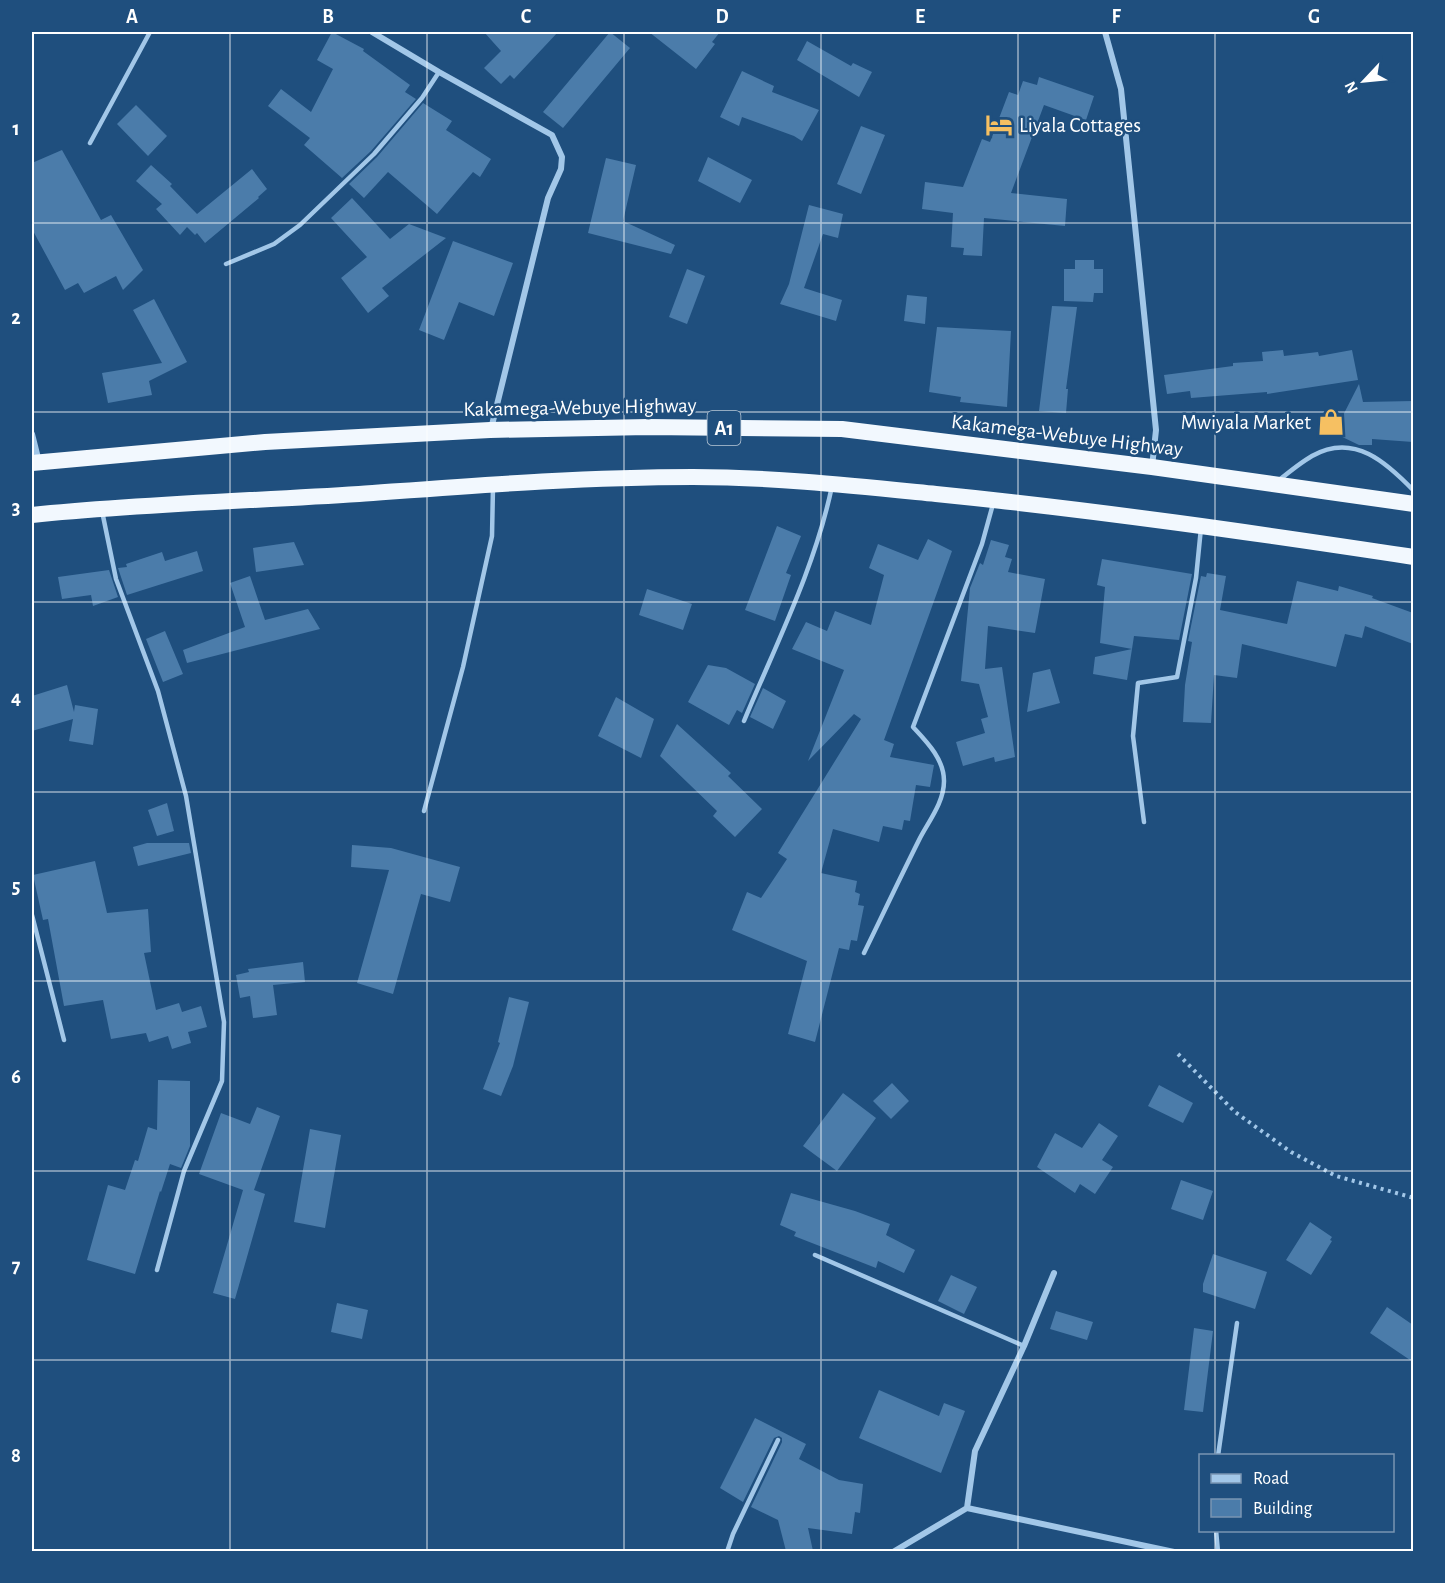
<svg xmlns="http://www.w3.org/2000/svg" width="1445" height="1583" font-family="'Alegreya Sans',sans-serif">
  <rect width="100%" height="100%" fill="#1f4f7e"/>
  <!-- building -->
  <path fill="#4b7caa" d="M332 32 364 49 363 51 410 85 405 92 416 99 371 151 342 178 304 145 310 138 268 106 281 89 311 112 333 69 317 60Z
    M484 32H558L514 79 510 75 501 84 484 68 501 51Z
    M610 32 630 48 563 128 543 112Z
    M649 32H720L712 42 715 44 696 69Z
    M807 41 851 66 853 63 872 72 859 97 797 60Z
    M742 71 774 86 772 92 819 110 802 141 794 136 742 117 739 126 720 117Z
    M1039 77 1094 96 1086 120 1044 105 1011 193 1067 199 1065 226 984 218 982 256 963 255 964 248 951 247 953 213 922 209 925 182 963 187 982 139 990 142 1009 92 1018 95 1023 81 1037 85Z
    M423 103 452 121 446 130 491 159 480 177 473 172 437 214 388 172 364 198 349 184 377 157Z
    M136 105 167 136 148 156 117 124Z
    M861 126 885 135 861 194 837 184Z
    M62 150 101 220 111 215 143 270 123 290 116 276 84 293 78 283 65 290 32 229V163Z
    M708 157 752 180 740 203 698 181Z
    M606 158 636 165 623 221 675 245 671 254 588 233Z
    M151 165 172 184 170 186 197 214 252 169 267 189 258 197 259 198 205 243 197 233 195 235 187 227 180 235 156 209 162 204 136 181Z
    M352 198 390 239 409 224 446 238 382 288 389 296 368 313 341 278 367 257 331 218Z
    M809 205 843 214 838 238 823 234 804 288 842 300 836 321 780 304 789 284Z
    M453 241 513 263 494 316 459 302 444 340 419 330Z
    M1075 260H1094V269H1103V293H1094L1093 302 1064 301V269H1075Z
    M687 269 705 276 687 324 669 317Z
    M907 295 927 297 925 324 904 321Z
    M154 299 187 362 149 381 152 395 108 403 102 373 162 363 133 310Z
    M1052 306 1077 307 1066 389H1068L1066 413 1039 411Z
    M937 327 1011 331 1007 407 960 402 961 397 929 392Z
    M1283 350 1284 356 1318 352 1319 356 1352 350 1358 380 1267 394V392L1191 398 1190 391 1167 394 1164 375 1233 366V363L1263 361 1262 352Z
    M1359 384 1363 402 1413 401V442L1372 439V445H1359L1334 433Z
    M777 526 801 536 786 573 791 575 775 621 745 610Z
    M928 539 952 551 884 740 894 744 890 757 934 765 930 787 916 785 910 821 904 820 902 830 883 826 879 842 833 829 821 873 857 881 855 892 860 894 858 905 864 906 857 941 851 940 849 950 839 948 815 1042 788 1034 807 961 732 930 747 892 761 898 787 859 778 853 861 719 854 714 808 761 844 670 792 649 806 622 827 631 835 611 871 625 884 575 869 568 878 544 918 560Z
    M991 540 1009 545 1005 557 1012 559 1008 572 1045 579 1035 633 988 626 985 669 1002 667 1015 757 995 762 994 757 963 766 956 742 985 733 981 719 988 717 979 684 961 681 970 588 980 563 983 565Z
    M294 542 304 565 256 572 253 548Z
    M197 551 203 571 127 595 118 568 127 567 126 564 162 552 165 561Z
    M1102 559 1192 574 1179 640 1134 636 1132 649 1100 643 1105 587 1097 585Z
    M109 570 118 597 93 606 91 595 62 599 58 577Z
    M1207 573 1226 576 1220 610 1287 624 1297 581 1338 591 1339 586 1373 596 1372 598 1413 613V644L1365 626 1362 638 1345 634 1336 667 1242 644 1237 678 1214 675 1211 723 1183 722 1185 685 1192 642 1188 641 1201 576 1206 577Z
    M250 576 265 620 308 609 320 629 187 663 183 650 245 627 230 583Z
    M647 589 692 604 683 630 639 615Z
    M165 631 183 674 163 682 146 639Z
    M1132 649 1127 680 1093 674 1095 657Z
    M708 665 726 668 755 684 742 713 737 710 729 725 688 702Z
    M1050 669 1060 703 1027 712 1033 673Z
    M67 685 74 712 75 705 98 709 93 745 69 741 73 719 32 731V696Z
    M763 688 786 701 773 729 750 717Z
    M616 697 654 719 641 758 598 736Z
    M677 724 731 773 728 776 762 809 735 837 713 816 717 811 660 756Z
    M167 803 174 831 157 836 148 810Z
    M147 843H189L191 853 138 866 133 847Z
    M352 845 391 848 460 867 450 902 421 894 393 994 357 983 389 870 351 867Z
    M95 861 107 913 148 909 151 952 144 953 156 1010 179 1003 182 1012 201 1006 207 1027 188 1032 191 1043 172 1049 168 1036 149 1042 146 1033 111 1039 103 1000 64 1006 48 919 43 920 33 875Z
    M303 962 305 982 273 985 277 1015 253 1018 250 996 240 998 236 975 249 972 248 969Z
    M509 997 529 1002 513 1066 501 1096 483 1089 500 1043 498 1042Z
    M158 1080 190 1081V1146L181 1168 170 1164 161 1192 160 1191 135 1274 87 1260 108 1185 125 1190 135 1160 138 1161 148 1127 157 1130Z
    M892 1083 909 1101 891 1119 873 1101Z
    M1159 1085 1193 1103 1183 1123 1148 1106Z
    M843 1093 876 1118 837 1171 803 1146Z
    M257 1107 280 1116 254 1190 265 1194 235 1299 213 1293 243 1190 199 1174 221 1113 250 1124Z
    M1099 1123 1118 1136 1102 1160 1113 1167 1095 1194 1080 1184 1075 1193 1037 1167 1055 1133 1082 1148Z
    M310 1129 341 1135 325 1228 294 1222Z
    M1181 1180 1213 1191 1203 1220 1171 1209Z
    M791 1193 855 1211 890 1224 886 1235 915 1250 904 1273 878 1261 876 1268 794 1236 796 1232 780 1225Z
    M1310 1222 1332 1237 1330 1240 1332 1241 1311 1275 1286 1260Z
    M1213 1254 1267 1272 1255 1309 1203 1292V1284Z
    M951 1275 977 1287 964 1314 938 1301Z
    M337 1303 368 1310 362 1339 331 1332Z
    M1387 1307 1413 1325V1362L1370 1333Z
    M1056 1311 1093 1322 1087 1340 1050 1329Z
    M1194 1328 1213 1331 1203 1412 1184 1410Z
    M879 1390 939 1416 944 1403 965 1411 941 1473 859 1438Z
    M755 1418 806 1444 799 1459 839 1480 863 1484 860 1513 855 1512 852 1534 808 1528 813 1551H786L778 1520 751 1507 782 1442V1438L779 1436 774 1438 743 1502 720 1488Z"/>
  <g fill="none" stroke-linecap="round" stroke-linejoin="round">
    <!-- path -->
    <path stroke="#a2c7e8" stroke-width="4" stroke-dasharray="3 4.5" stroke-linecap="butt" d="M1178 1054 1235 1112 1291 1152 1336 1176 1414 1198"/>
    <!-- service -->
    <path stroke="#a2c7e8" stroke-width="4.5" d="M90 143 150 32
      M226 264 274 244 300 225 374 154 422 98 439 72
      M1278 481C1289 472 1300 463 1312 456 1354 432 1387 463 1414 491
      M102 511 116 579 158 691 186 796 224 1022 222 1081 184 1171 157 1270
      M744 721C776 644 815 568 832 486
      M424 811 463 667 492 536 493 487
      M1144 822 1133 736 1138 683 1177 677 1196 578 1201 528
      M32 915 64 1040
      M864 953C882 916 900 878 919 840 928 822 944 803 944 781 944 759 927 742 913 727L982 544 993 504
      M815 1255 1024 1346
      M1218 1456 1237 1323
      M1216 1530 1218 1552
      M727 1552 733 1534 778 1440"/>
    <!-- minor -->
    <path stroke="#a2c7e8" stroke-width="6" d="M372 32 439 72 552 135 562 157 561 169 548 198 491 429
      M1105 32 1121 89 1156 430 1152 467
      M32 434 39 462
      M967 1508 1174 1552
      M893 1552 967 1508 975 1451 1024 1346 1054 1273"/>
    <!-- trunk -->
    <path stroke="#f2f8fe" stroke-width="16" d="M32 463 265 442 490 430 648 427 842 429 1152 467 1414 504
      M32 515C140 504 250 501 359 494 470 486 581 477 693 477 774 477 856 486 936 494 1096 510 1255 533 1414 557"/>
  </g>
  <!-- grid -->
  <path fill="none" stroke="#fff" stroke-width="1.5" stroke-opacity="0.55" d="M230 32V1552M427 32V1552M624 32V1552M821 32V1552M1018 32V1552M1215 32V1456M32 223H1414M32 412H1414M32 602H1414M32 792H1414M32 981H1414M32 1171H1414M32 1360H1414M1215 1530V1552"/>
  <!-- icons -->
  <defs>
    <symbol id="hotel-bare" viewBox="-9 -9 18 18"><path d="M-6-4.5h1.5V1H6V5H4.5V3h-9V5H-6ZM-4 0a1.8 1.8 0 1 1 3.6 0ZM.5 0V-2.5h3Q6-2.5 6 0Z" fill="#f6c062" stroke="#1f4f7e" stroke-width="2.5" paint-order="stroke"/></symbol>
    <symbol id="shop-bare" viewBox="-9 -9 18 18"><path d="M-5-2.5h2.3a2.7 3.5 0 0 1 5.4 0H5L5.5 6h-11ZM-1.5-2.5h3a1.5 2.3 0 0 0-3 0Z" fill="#f6c062" stroke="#1f4f7e" stroke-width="2.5" paint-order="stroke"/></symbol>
  </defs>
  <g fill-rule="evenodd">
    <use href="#hotel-bare" x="980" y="106" width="38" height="38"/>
    <use href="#shop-bare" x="1312" y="403" width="38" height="38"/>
  </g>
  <g text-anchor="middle" stroke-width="5" stroke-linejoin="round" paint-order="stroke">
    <!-- shield labels -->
    <rect fill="#1f4f7e" stroke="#bccad8" stroke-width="1.5" x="707.5" y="411" width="33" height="34" rx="4.5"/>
    <g font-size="20" font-weight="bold" fill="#fff">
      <text x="724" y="435">A1</text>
    </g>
    <!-- poi labels -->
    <g font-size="21" fill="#fff" stroke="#1f4f7e" text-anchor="start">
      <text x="1019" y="132">Liyala Cottages</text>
      <text x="1311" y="429" text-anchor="end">Mwiyala Market</text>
    </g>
    <!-- street labels -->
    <g font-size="21" fill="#fff" stroke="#1f4f7e">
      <text transform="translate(580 407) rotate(-1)" y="7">Kakamega-Webuye Highway</text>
      <text transform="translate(1067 435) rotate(7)" y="7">Kakamega-Webuye Highway</text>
    </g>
  </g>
  <!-- border -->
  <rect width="1445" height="1583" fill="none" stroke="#1f4f7e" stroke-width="66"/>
  <!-- legend -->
  <rect x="1199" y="1454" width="195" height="78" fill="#1f4f7e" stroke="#7995b2" stroke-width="1.5"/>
  <rect x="1211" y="1474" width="30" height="9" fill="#a2c7e8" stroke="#7995b2" stroke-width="1.5"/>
  <text x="1253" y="1484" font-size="18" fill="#ffffff">Road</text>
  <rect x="1211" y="1499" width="30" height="18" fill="#4b7caa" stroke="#7995b2" stroke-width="1.5"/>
  <text x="1253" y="1514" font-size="18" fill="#ffffff">Building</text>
  <!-- north arrow -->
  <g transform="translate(1364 81) rotate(244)" stroke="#1f4f7e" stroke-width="4.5" paint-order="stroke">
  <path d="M0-4.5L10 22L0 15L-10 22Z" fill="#ffffff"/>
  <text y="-9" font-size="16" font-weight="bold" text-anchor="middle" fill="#ffffff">N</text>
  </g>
  <rect x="33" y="33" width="1379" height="1517" fill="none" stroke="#fff" stroke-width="2"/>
  <g font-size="20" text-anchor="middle" font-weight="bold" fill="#fff">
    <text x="132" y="23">A</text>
    <text x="328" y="23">B</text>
    <text x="526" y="23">C</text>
    <text x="722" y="23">D</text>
    <text x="920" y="23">E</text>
    <text x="1116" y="23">F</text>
    <text x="1314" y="23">G</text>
    <text x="16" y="135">1</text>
    <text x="16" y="324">2</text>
    <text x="16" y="514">3</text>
    <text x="16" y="704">4</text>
    <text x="16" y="893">5</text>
    <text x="16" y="1083">6</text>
    <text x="16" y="1272">7</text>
    <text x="16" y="1462">8</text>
  </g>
</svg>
